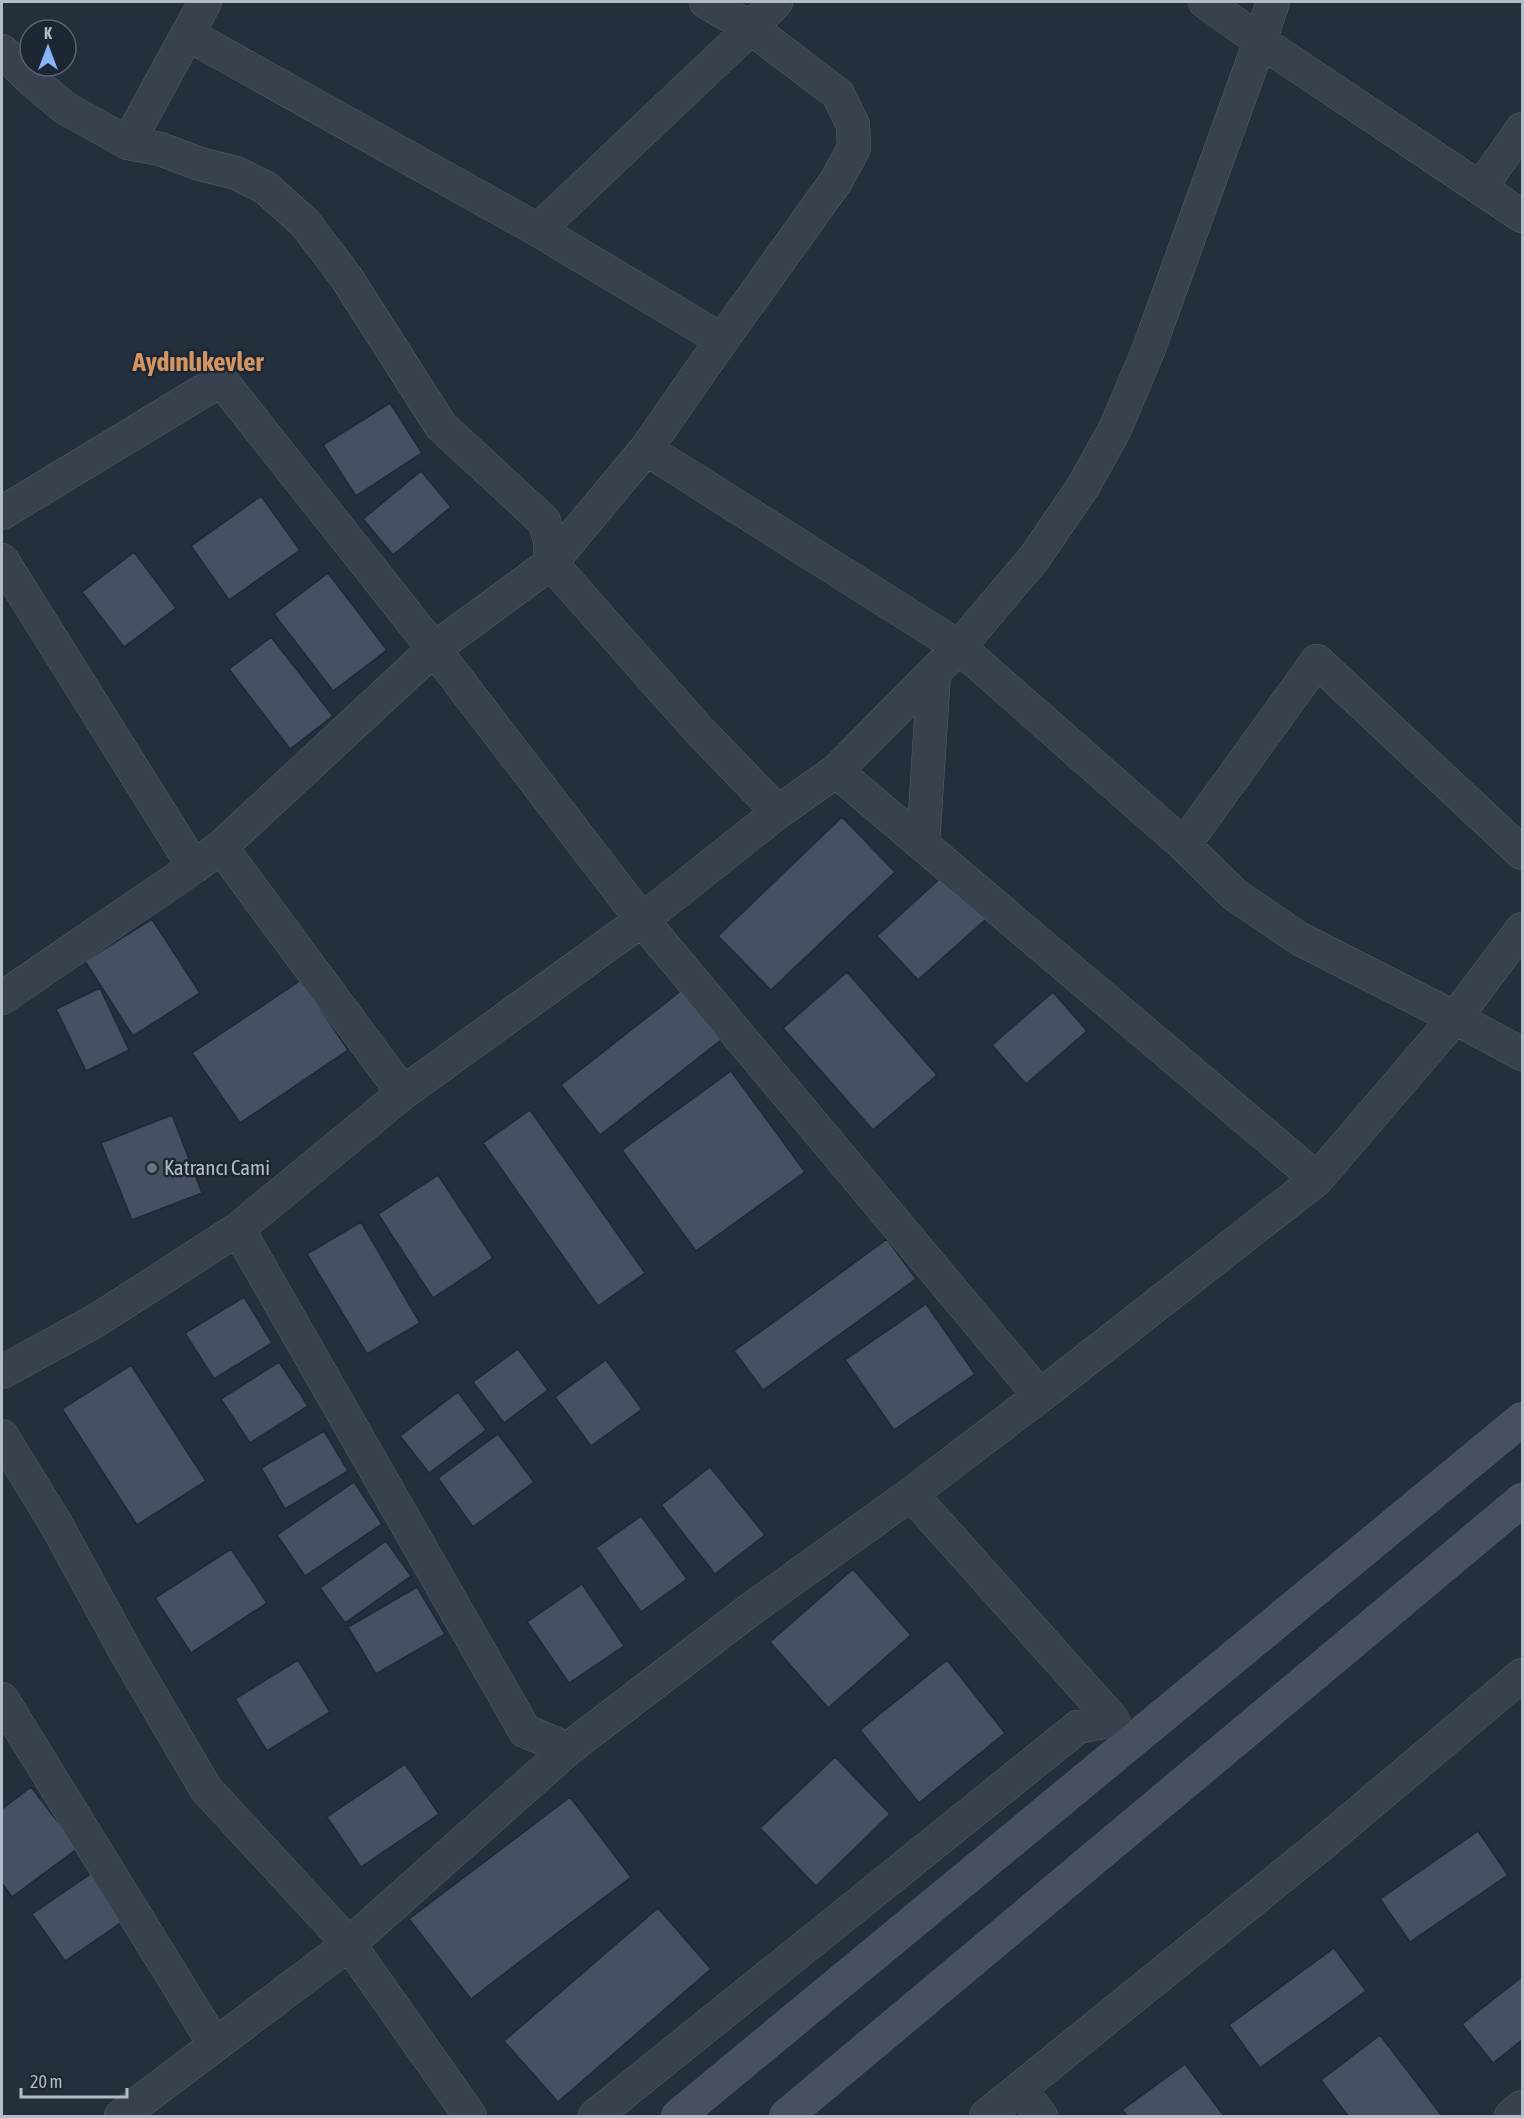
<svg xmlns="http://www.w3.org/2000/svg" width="1524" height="2118" font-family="'Asap Condensed',sans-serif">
  <rect width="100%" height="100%" fill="#242f3e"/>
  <!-- building -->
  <path fill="#455162" stroke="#1f2835" stroke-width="1.5" d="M390 403 422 453 356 496 323 445Z
    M421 471 451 507 393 555 363 519Z
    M261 496 300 550 229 600 191 546Z
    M134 552 176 608 124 647 82 592Z
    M328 573 387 650 333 691 274 614Z
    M271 637 333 716 290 749 229 669Z
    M842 817 895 872 771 990 718 936Z
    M945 874 986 919 918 980 877 936Z
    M152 919 200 993 133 1036 85 961Z
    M847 972 937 1075 873 1130 783 1028Z
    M301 980 348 1050 240 1123 192 1053Z
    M100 988 129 1050 86 1071 56 1009Z
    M682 990 721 1040 600 1135 561 1085Z
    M1053 992 1087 1031 1026 1084 992 1045Z
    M731 1071 805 1172 696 1251 622 1150Z
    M530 1110 645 1273 598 1306 483 1143Z
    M172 1115 202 1193 132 1220 101 1143Z
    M438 1175 493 1258 433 1298 378 1214Z
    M361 1222 420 1323 367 1354 307 1254Z
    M887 1239 916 1279 763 1390 734 1351Z
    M244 1297 272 1343 214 1379 185 1333Z
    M926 1304 975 1374 894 1430 845 1360Z
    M518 1349 548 1390 504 1423 473 1382Z
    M606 1360 642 1409 591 1446 555 1397Z
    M279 1362 308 1406 250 1443 221 1399Z
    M131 1365 206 1481 137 1525 62 1409Z
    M458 1392 486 1430 429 1473 400 1436Z
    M324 1431 348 1471 285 1509 261 1468Z
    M498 1434 534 1482 473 1527 438 1478Z
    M710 1467 765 1535 715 1574 661 1505Z
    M354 1482 382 1524 305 1576 277 1535Z
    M641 1516 687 1579 641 1612 596 1548Z
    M386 1541 411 1576 345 1623 320 1588Z
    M231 1549 267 1603 191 1653 155 1598Z
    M853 1569 911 1635 828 1708 770 1642Z
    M582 1584 624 1646 569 1683 527 1622Z
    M417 1587 445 1634 376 1674 348 1627Z
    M298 1660 330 1712 267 1751 235 1699Z
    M947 1660 1005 1733 919 1803 860 1730Z
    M835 1757 890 1814 816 1886 760 1828Z
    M405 1764 439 1814 361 1867 327 1817Z
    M31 1787 78 1848 12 1897 2 1883V1809Z
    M570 1797 631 1877 471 1999 409 1919Z
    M1478 1831 1508 1875 1410 1942 1380 1899Z
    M92 1873 125 1920 65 1961 32 1914Z
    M658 1908 711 1969 558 2102 504 2041Z
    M1334 1948 1366 1991 1260 2068 1229 2025Z
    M1522 1977V2040L1493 2063 1462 2024Z
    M1380 2035 1442 2116H1348L1321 2080Z
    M1185 2064 1224 2116H1127L1122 2110Z"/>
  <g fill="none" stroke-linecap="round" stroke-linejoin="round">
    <defs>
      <path id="street" d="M706 2 751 28 776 2
        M1205 2 1260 41 1522 216
        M187 34 538 230 722 340
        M2 51 34 82 65 108 128 143 160 149 200 164 236 173 266 188 305 223 346 277 441 426 544 521 550 540 551 563 697 728 778 812
        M128 143 205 2
        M1481 187 1522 129
        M646 449 959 647 1184 845 1235 895 1300 939 1455 1018 1522 929
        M2 513 221 380 434 649 642 920 1040 1396 911 1494 751 1609 568 1749
        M2 560 194 867
        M836 771 1317 1179
        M923 845 934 672
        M1184 845 1317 661 1522 853
        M2 998 194 867 221 847 434 649 551 563 646 449 722 340 836 181 854 148 853 125 838 94 751 28 538 230
        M403 1093 642 920 778 812 836 771 959 647 1035 557 1084 485 1115 429 1148 351 1260 41 1273 2
        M2 1372 97 1320 238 1229 403 1093 221 847
        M1040 1396 1317 1179 1455 1018 1522 1054
        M2 1436 56 1524 128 1656 206 1789 349 1944 568 1749 525 1731 238 1229
        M2 1699 215 2045
        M1020 2089 1041 2116
        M121 2116 349 1944 470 2116
        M595 2116 1078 1727 1113 1720 911 1494
        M986 2116 1316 1849 1522 1675
        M1511 2116 1522 2107"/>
      <path id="secondary" d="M678 2116 1522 1419
        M786 2116 1522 1500"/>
    </defs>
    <!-- street casing -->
    <use href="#street" stroke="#565f6c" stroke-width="34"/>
    <!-- secondary casing -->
    <use href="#secondary" stroke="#565f6c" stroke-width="34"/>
    <!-- street -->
    <use href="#street" stroke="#38414e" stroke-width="33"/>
    <!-- secondary -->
    <use href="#secondary" stroke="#465061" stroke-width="33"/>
  </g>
  <!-- markers -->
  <circle fill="#6b7280" stroke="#1d2633" stroke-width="2" cx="152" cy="1168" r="6"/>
  <g text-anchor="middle" stroke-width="5" stroke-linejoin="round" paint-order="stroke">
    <!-- poi labels -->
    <g font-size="21" fill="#b4bcc9" stroke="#1d2633" text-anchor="start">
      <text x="164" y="1175">Katrancı Cami</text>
    </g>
    <!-- district labels -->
    <g font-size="27" font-weight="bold" fill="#d59563" stroke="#1d2633">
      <text x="198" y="371">Aydınlıkevler</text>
    </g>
  </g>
  <!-- border -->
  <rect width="1524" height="2118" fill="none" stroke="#b4bcc9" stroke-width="6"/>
  <!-- north arrow -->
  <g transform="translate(48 48)"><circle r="28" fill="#1d2633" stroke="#59626f" stroke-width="1.5"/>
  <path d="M0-4.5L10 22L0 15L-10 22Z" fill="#8ab4f8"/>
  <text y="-9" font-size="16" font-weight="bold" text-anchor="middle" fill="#b4bcc9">K</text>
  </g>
  <!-- scale -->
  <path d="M21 2088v9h106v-9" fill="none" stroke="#b4bcc9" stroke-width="3"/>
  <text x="30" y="2088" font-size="18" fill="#b4bcc9" stroke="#1d2633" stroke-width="4.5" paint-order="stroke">20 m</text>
</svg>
